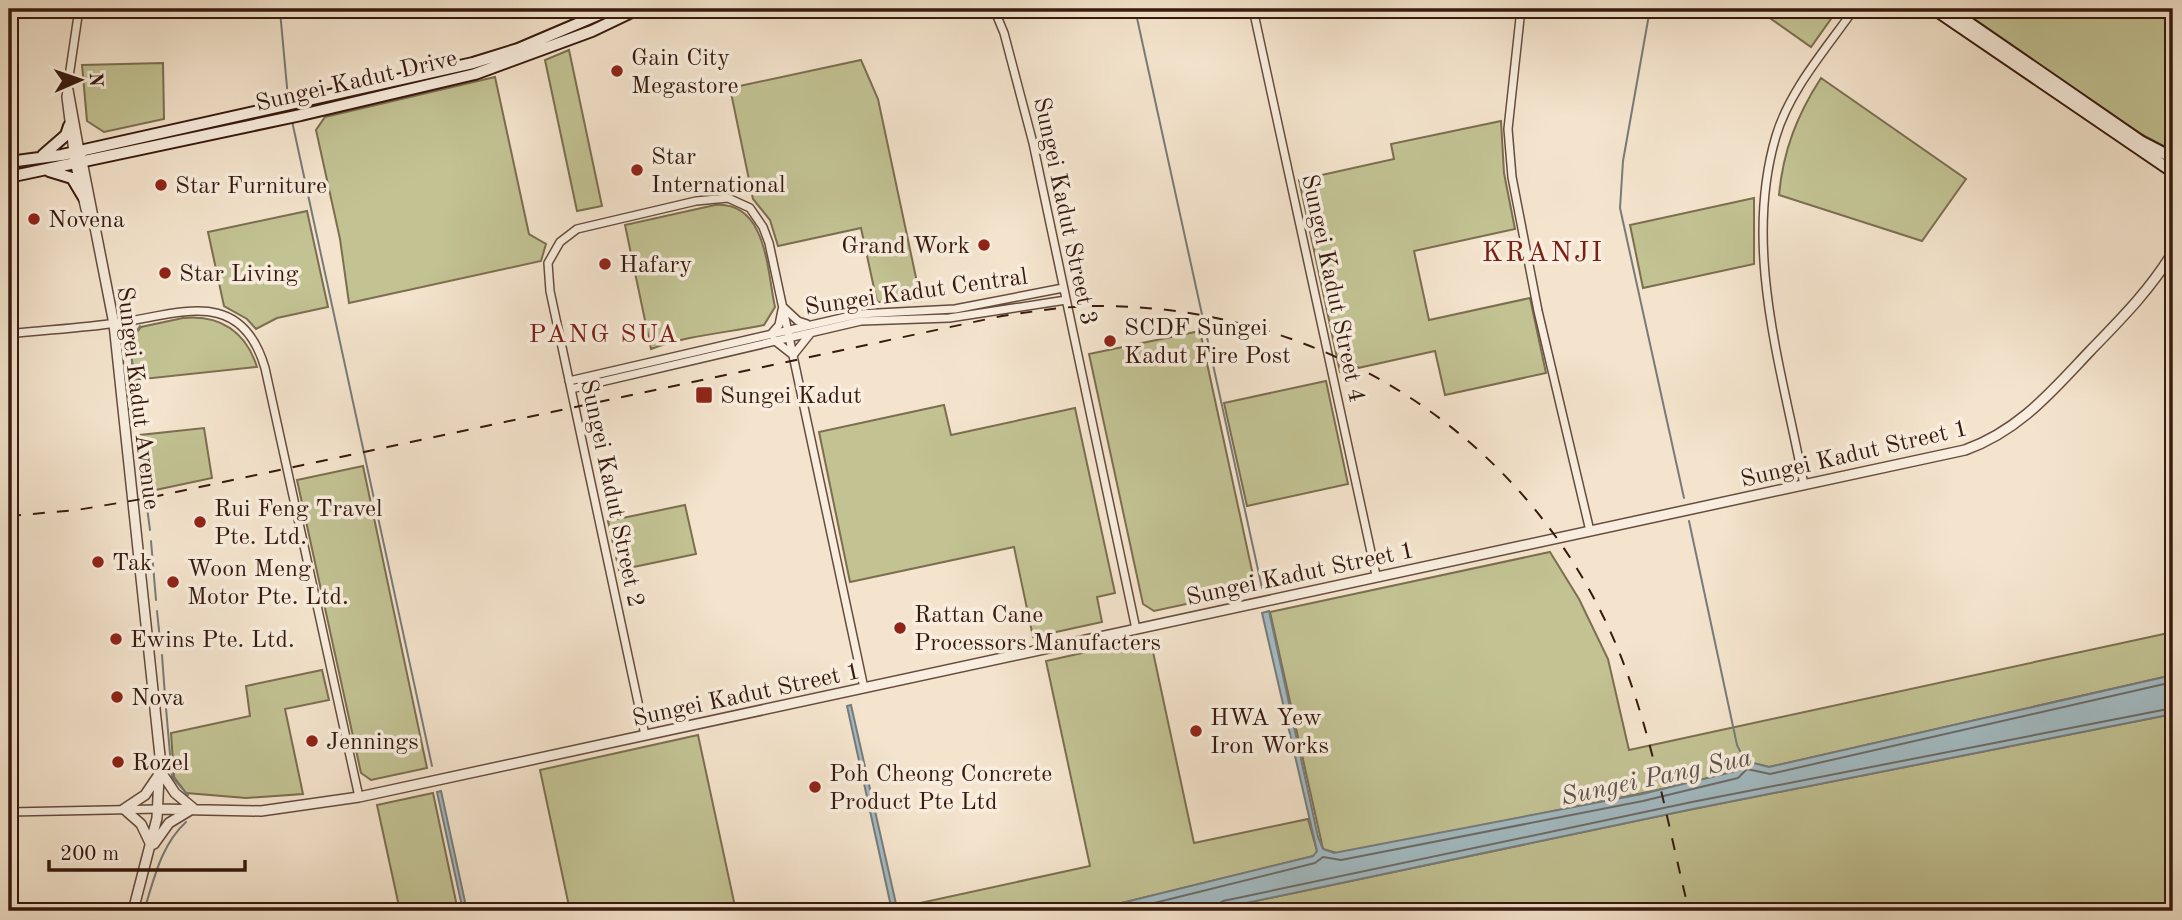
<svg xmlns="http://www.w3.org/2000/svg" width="2182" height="920" font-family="'Old Standard TT',serif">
  <rect width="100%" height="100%" fill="#f4e4cd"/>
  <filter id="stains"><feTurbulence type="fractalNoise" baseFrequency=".00286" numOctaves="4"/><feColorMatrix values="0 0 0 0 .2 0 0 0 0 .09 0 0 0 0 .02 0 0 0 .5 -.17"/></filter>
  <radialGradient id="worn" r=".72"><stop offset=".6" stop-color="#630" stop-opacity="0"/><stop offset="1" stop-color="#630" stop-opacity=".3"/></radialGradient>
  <!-- green -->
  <path fill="#c2c293" stroke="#7c6e50" stroke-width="2" d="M1757 9H1838L1811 47Z
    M1956 9H2173V151L2139 133Z
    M569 50 602 206 577 211 545 60Z
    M861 60 878 99 921 301 877 302 861 228 778 246 770 220 753 199 730 88Z
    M163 63 164 119 104 132 87 121 82 65Z
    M495 77 529 234 546 244 541 261 349 303 340 239 316 130 325 117Z
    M1821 78 1966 179 1922 241 1779 195C1783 151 1797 115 1821 78Z
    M1501 121 1504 173 1515 229 1414 251 1429 320 1530 298 1546 373 1445 395 1435 351 1340 372 1299 180 1394 159 1391 144Z
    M1754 198V264L1643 288 1630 225Z
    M715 205C767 201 767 271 775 307L764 325C726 333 688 335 651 349L625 225Z
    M307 211 328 307 277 318 256 329 247 319 224 306 208 232Z
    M183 318C220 314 246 332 257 367L134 380 130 341 141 327Z
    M1200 331 1256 589 1154 611 1143 604 1089 354Z
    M1326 381 1348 484 1247 506 1224 403Z
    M944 405 951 435 1075 408 1115 593 1097 597 1102 622 1033 637 1014 547 850 582 819 432Z
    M204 428 212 478 146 492 140 435Z
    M363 466 427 768 371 780 361 773 297 480Z
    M685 505 696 554 619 570 608 521Z
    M1550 552 1579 599 1608 659 1629 750 2173 632V675L1769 767 1745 761 1736 771 1673 787 1340 854 1323 849 1270 612Z
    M1150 638 1194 843 1308 819 1317 851 1314 856 1089 911H897V908L1090 866 1046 661Z
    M322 670 329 700 285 709 303 794 246 798 186 793 174 777 171 733 250 716 246 686Z
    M2173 714V911H1208L1693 809Z
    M698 735 736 911H570L540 770Z
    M433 793 458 911H400L377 805Z"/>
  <!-- water -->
  <path fill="#a2bbc3" stroke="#777b7b" stroke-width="2" d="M1269 611 1318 837 1323 849 1334 853 1642 794 1736 771 1745 761 1769 767 2173 675V714L1693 809 1208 911H1089L1313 856 1317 851 1262 613Z
    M851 705 897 908V911H892L847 706Z
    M441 791 467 911H463L437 792Z"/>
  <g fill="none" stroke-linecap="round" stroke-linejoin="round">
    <!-- shore -->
    <path stroke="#6c6a68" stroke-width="2" d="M1122 911 1315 863 1323 857 1341 860 1643 801 1738 778 1747 769 1770 774 2173 682
      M1216 911 1218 904 1223 901 1692 802 2173 708"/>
    <!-- stream -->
    <path stroke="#777b7b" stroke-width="2" d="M1135 9 1262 588
      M1650 9 1623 161 1620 208 1684 498
      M280 11 288 98
      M292 121 432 766
      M133 371 130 341 140 326
      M133 378 138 422
      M139 437 143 474
      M144 484 150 530
      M1689 521 1737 745 1745 761
      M151 541 156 600
      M157 611 160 640
      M162 655 165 696
      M166 708 172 777 188 795
      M144 911C154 879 161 845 186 822"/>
    <defs>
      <path id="minor" d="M994 9 1004 33 1033 143 1136 629
        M1253 9 1376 575
        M1521 9 1508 129 1512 177 1538 311 1590 531
        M69 90 80 151
        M73 152 66 97 79 9
        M783 307 798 321 807 324
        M772 333 779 325 782 310
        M9 334C45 330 81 328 117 323 180 314 241 286 265 368L359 797
        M774 340 793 355
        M794 354 810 334
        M569 381 859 314 955 309 1063 288
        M571 389 861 321 949 318 1066 300
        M1804 485C1783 372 1742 250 1776 136 1790 89 1827 48 1854 9
        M645 735 550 291 548 263 560 242 577 229 696 201 728 198 750 208 763 227 769 243 864 688
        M9 812 158 809"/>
      <path id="tertiary" d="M81 156 114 324 160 756 157 818 133 911
        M74 157 86 209 92 221
        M161 772 175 793 193 808
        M158 809 261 811 359 797 1965 450C2019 431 2052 391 2090 351 2121 319 2150 290 2173 252
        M154 844 169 823 192 809
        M151 845 141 824 124 809 145 795 160 773"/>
      <path id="secondary" d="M1934 9 2173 172
        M1949 9 2142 142 2173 158
        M43 155 66 135 69 126
        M9 162 62 155 473 63 518 49 612 9
        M49 171 72 178 84 198
        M9 177 301 115 475 74 592 31 638 9"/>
    </defs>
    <!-- minor casing -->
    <use href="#minor" stroke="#664c3e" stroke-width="10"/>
    <!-- tertiary casing -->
    <use href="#tertiary" stroke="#664c3e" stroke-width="12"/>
    <!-- secondary casing -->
    <use href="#secondary" stroke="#371a0e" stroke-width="14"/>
    <!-- minor -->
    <use href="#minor" stroke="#f8edde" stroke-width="7"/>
    <!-- tertiary -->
    <use href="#tertiary" stroke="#f8edde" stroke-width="9"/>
    <!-- secondary -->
    <use href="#secondary" stroke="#f8edde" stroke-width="10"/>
    <!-- rail -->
    <path stroke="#371a0e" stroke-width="2" stroke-dasharray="12 12" stroke-linecap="butt" d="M9 516 77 510 148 498 1002 316C1037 311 1072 305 1107 306 1314 309 1505 422 1599 608 1647 701 1664 810 1689 911"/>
  </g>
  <!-- markers -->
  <g fill="#8f2418" stroke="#f8edde" stroke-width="2.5">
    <circle cx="617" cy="71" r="7"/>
    <circle cx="637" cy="170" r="7"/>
    <circle cx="161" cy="185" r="7"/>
    <circle cx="34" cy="219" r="7"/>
    <circle cx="984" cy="245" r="7"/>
    <circle cx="605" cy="264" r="7"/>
    <circle cx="165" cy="273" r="7"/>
    <circle cx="1110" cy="341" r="7"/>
    <rect x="695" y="386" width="18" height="18" rx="3.5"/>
    <circle cx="200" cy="522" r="7"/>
    <circle cx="98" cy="562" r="7"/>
    <circle cx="173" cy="582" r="7"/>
    <circle cx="900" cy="628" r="7"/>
    <circle cx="116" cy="639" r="7"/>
    <circle cx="117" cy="697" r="7"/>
    <circle cx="1196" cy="731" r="7"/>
    <circle cx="312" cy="741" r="7"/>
    <circle cx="118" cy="762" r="7"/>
    <circle cx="815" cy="787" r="7"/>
  </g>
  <g text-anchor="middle" stroke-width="7" stroke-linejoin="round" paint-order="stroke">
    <!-- poi labels -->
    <g font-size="24" fill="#371a0e" stroke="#f8edde" text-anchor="start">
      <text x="631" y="65">Gain City<tspan x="631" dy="28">Megastore</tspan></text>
      <text x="651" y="164">Star<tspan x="651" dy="28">International</tspan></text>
      <text x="175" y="193">Star Furniture</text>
      <text x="48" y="227">Novena</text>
      <text x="970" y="253" text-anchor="end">Grand Work</text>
      <text x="619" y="272">Hafary</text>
      <text x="179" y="281">Star Living</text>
      <text x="1124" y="335">SCDF Sungei<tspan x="1124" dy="28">Kadut Fire Post</tspan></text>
      <text x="720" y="403">Sungei Kadut</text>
      <text x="214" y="516">Rui Feng Travel<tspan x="214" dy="28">Pte. Ltd.</tspan></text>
      <text x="112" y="570">Tak</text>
      <text x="187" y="576">Woon Meng<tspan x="187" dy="28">Motor Pte. Ltd.</tspan></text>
      <text x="914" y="622">Rattan Cane<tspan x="914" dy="28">Processors Manufacters</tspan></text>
      <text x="130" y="647">Ewins Pte. Ltd.</text>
      <text x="131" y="705">Nova</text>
      <text x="1210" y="725">HWA Yew<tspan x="1210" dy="28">Iron Works</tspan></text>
      <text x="326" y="749">Jennings</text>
      <text x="132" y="770">Rozel</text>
      <text x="829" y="781">Poh Cheong Concrete<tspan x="829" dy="28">Product Pte Ltd</tspan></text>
    </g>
    <!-- street labels -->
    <g font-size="24" fill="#371a0e" stroke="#f8edde">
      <text transform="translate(356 80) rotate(-13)" y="8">Sungei Kadut Drive</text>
      <text transform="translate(1066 211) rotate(78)" y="8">Sungei Kadut Street 3</text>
      <text transform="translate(1334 288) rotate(78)" y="8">Sungei Kadut Street 4</text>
      <text transform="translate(916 291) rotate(-8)" y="8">Sungei Kadut Central</text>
      <text transform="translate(139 398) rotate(83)" y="8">Sungei Kadut Avenue</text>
      <text transform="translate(1854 453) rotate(-13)" y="8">Sungei Kadut Street 1</text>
      <text transform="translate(613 493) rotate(78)" y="8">Sungei Kadut Street 2</text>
      <text transform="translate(1300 573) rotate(-12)" y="8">Sungei Kadut Street 1</text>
      <text transform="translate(746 694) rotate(-12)" y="8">Sungei Kadut Street 1</text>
    </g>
    <!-- neighbourhood labels -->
    <g font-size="26" letter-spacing="2" fill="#7a1f14" stroke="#f8edde">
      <text x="604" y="342">PANG SUA</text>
    </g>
    <!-- water labels -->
    <g font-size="26" font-style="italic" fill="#5c524d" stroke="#f8edde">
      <text transform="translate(1656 776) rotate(-12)" y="9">Sungei Pang Sua</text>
    </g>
    <!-- quarter labels -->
    <g font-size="28" letter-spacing="2" fill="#7a1f14" stroke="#f8edde">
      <text x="1543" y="261">KRANJI</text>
    </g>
  </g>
  <!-- margin -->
  <rect width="2182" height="920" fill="none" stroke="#f4e4cd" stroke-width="35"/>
  <rect x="10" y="10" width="2161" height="899" fill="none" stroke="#371a0e" stroke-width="3.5"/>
  <rect x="18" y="18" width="2147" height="885" fill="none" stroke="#371a0e" stroke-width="2"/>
  <!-- north arrow -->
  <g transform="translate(80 80) rotate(88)" stroke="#f8edde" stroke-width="5" paint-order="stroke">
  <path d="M0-5L12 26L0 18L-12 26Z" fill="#371a0e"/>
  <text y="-10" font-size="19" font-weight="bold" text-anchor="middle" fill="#371a0e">N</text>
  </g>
  <!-- scale -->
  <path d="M49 860v10h196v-10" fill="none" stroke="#371a0e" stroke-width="3.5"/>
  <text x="60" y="860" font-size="21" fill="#371a0e" stroke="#f8edde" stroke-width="5" paint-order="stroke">200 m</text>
  <rect width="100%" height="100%" filter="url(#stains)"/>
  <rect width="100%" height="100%" fill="url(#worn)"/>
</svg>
